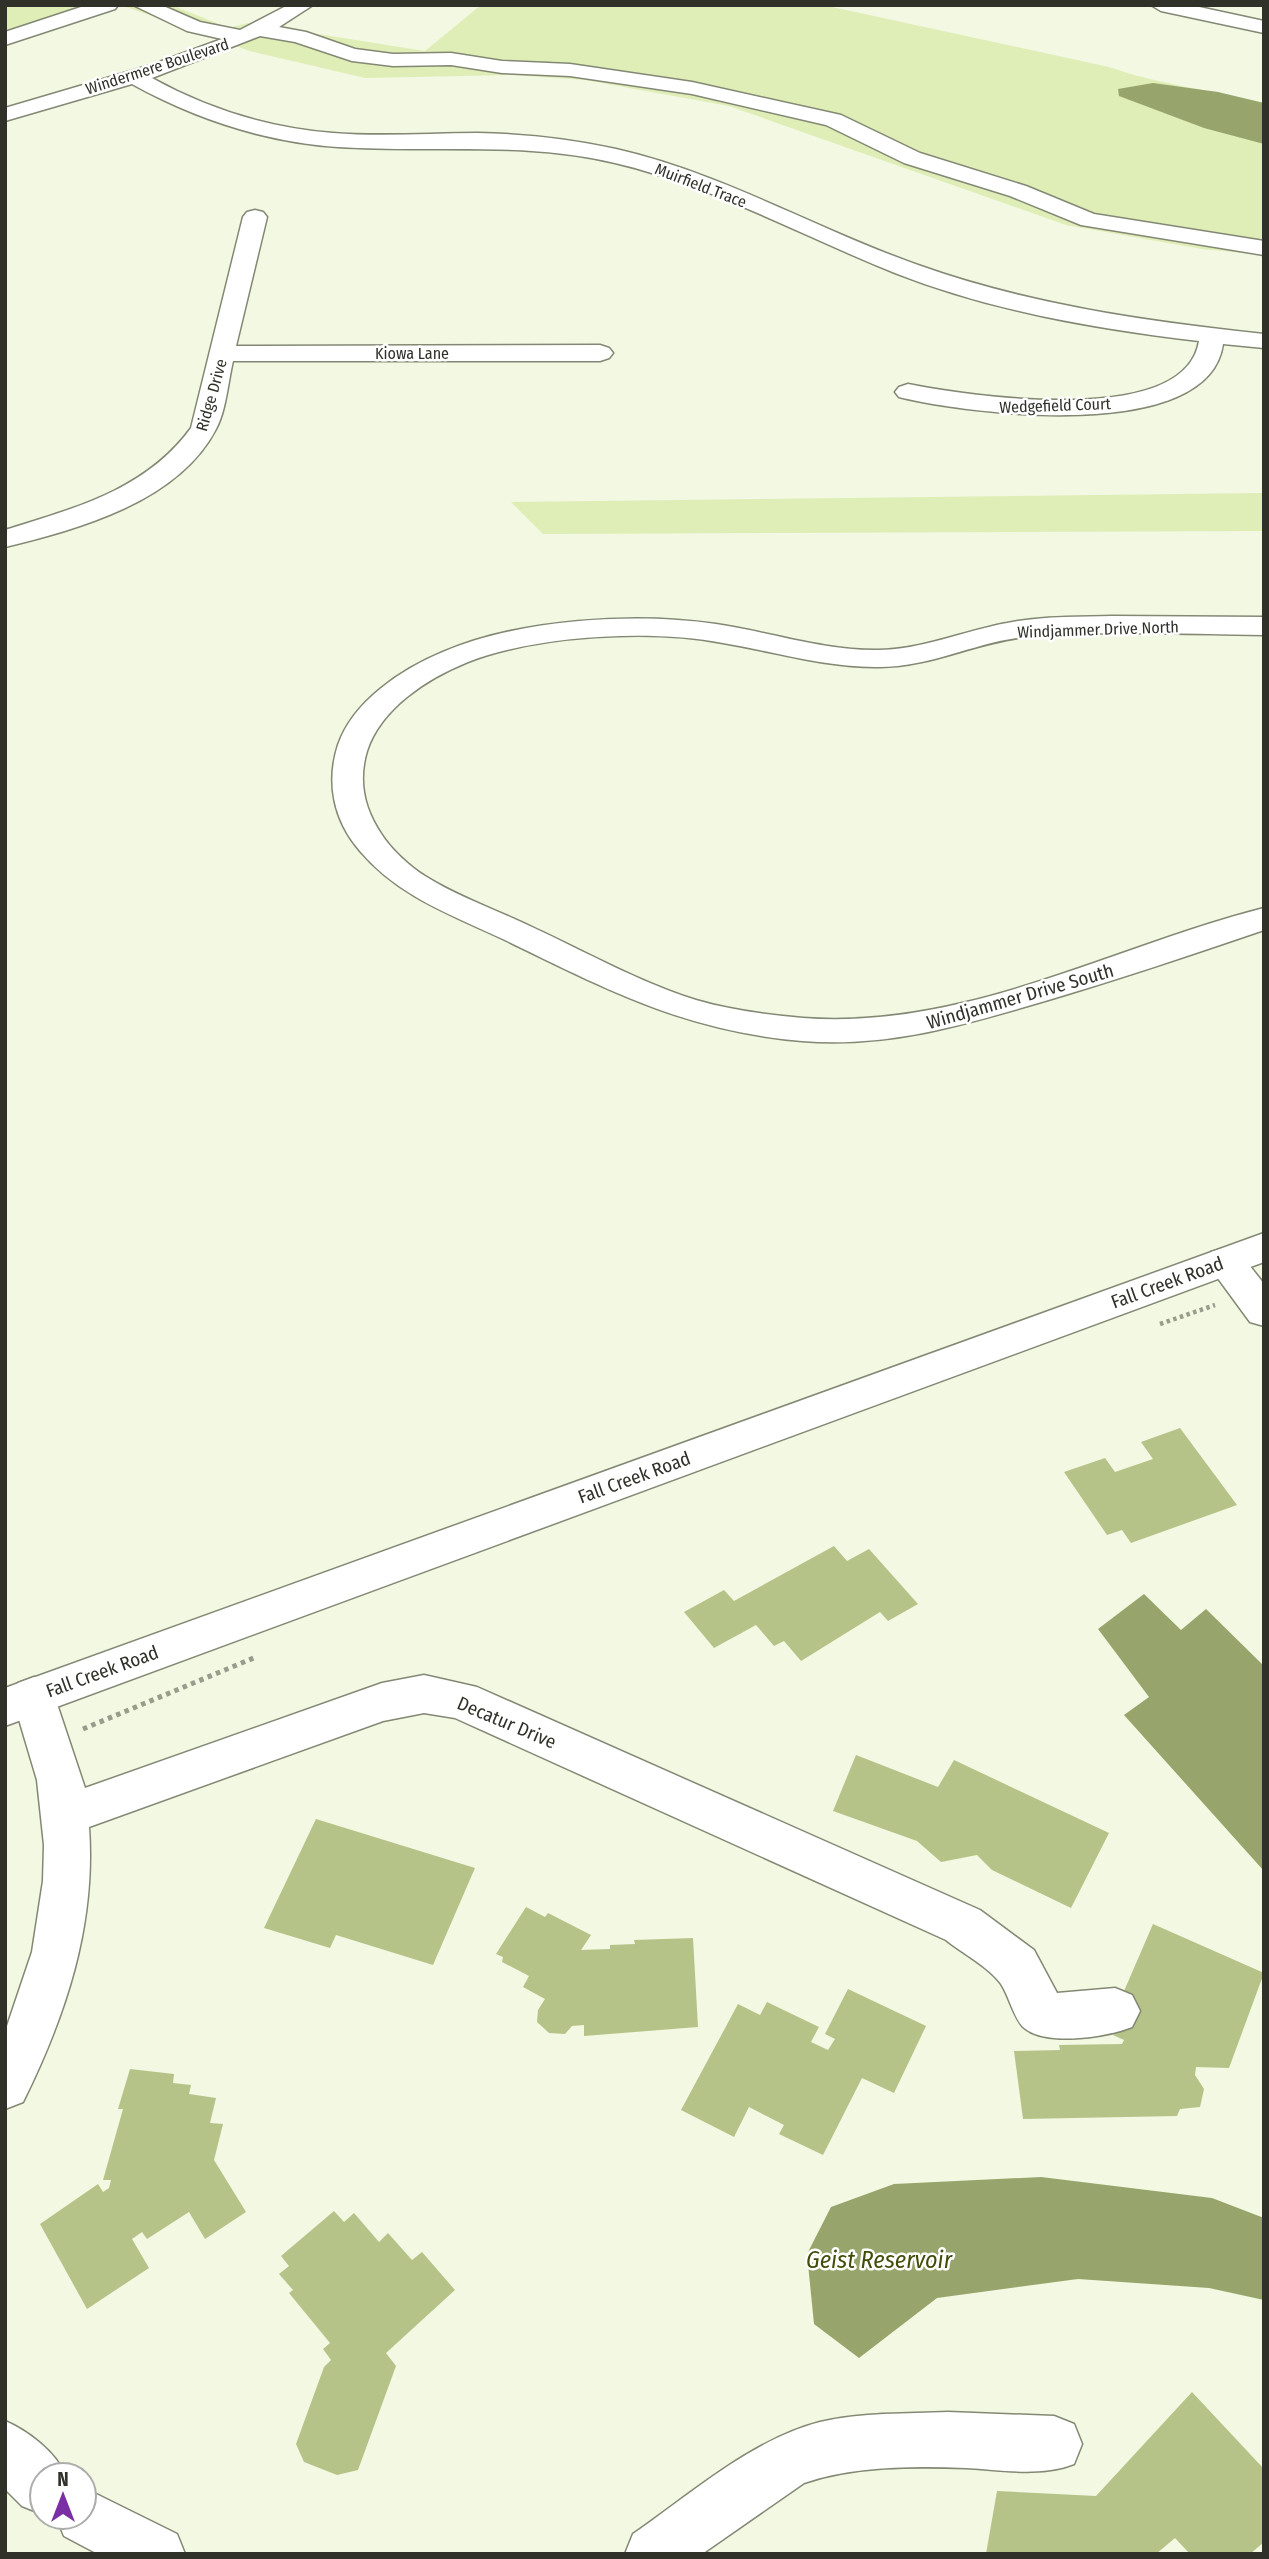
<svg xmlns="http://www.w3.org/2000/svg" width="1269" height="2559" font-family="'Fira Sans Condensed',sans-serif">
  <rect width="100%" height="100%" fill="#f2f8e1"/>
  <!-- green -->
  <path fill="#dfedb7" d="M5 5H171L229 28 248 23 425 51 481 5H823L1109 67C1161 85 1211 90 1264 103V255L1202 249 1066 225 729 106 585 80 513 75 365 78 250 51 121 5 5 44Z
    M1264 493V531L543 534 511 502Z"/>
  <!-- water -->
  <path fill="#97a56c" d="M1153 83 1218 92 1264 103V144L1204 128 1119 96 1118 89Z
    M1144 1594 1181 1630 1206 1609 1264 1666V1871L1124 1715 1149 1697 1098 1629Z
    M1041 2177 1212 2198 1264 2218V2300L1209 2288 1078 2279 937 2298 859 2358 814 2324 807 2254 831 2207 894 2184Z"/>
  <!-- building -->
  <path fill="#b5c389" d="M1180 1428 1237 1505 1131 1543 1122 1530 1107 1535 1064 1472 1105 1458 1115 1472 1153 1459 1141 1442Z
    M834 1546 847 1561 869 1549 918 1604 888 1621 880 1612 801 1661 784 1641 774 1646 756 1625 714 1648 684 1612 724 1590 734 1601Z
    M856 1755 938 1787 954 1760 1109 1833 1071 1908 992 1870 977 1855 941 1862 917 1841 833 1811Z
    M316 1819 475 1868 433 1965 336 1935 330 1948 264 1928Z
    M526 1907 545 1917 548 1913 591 1935 581 1950 610 1949V1945L635 1944 634 1940 693 1938 698 2027 584 2036V2025L572 2026 565 2034 549 2033 537 2022 538 2010 545 1999 523 1987 529 1976 502 1962 503 1957 496 1954Z
    M1153 1924 1264 1973 1229 2068 1196 2067 1195 2075 1204 2089 1200 2107 1180 2109 1177 2116 1023 2119 1014 2051 1060 2050 1059 2045 1122 2044 1124 2040 1113 2035 1125 2009 1118 2005Z
    M848 1989 926 2026 894 2093 862 2078 823 2155 779 2134 784 2125 749 2107 734 2137 681 2110 738 2004 760 2015 767 2002 819 2027 811 2042 828 2050 835 2039 825 2034Z
    M130 2069 174 2074 173 2083 191 2085 189 2094 216 2098 210 2123 223 2124 214 2160 246 2212 205 2239 189 2212 147 2239 142 2232 132 2239 149 2268 87 2309 40 2224 98 2184 103 2192 109 2188 111 2180H103L123 2109H118Z
    M334 2211 344 2222 354 2213 379 2242 388 2233 412 2260 422 2252 455 2290 386 2353 396 2366 358 2470 337 2475 304 2462 296 2444 324 2367 331 2360 323 2349 330 2343 289 2293 293 2290 279 2274 289 2266 281 2256Z
    M1192 2392 1264 2469V2542L1250 2554H1190L1175 2538 1156 2554H986L997 2491 1096 2496Z"/>
  <g fill="none" stroke-linecap="round" stroke-linejoin="round">
    <defs>
      <path id="minor" d="M87 5H118L115 9 5 45V32Z
        M133 5H161L200 22 240 30 288 5H313L279 27 306 32 355 49 393 54 451 53 502 61 570 64 692 82 841 115 920 153 1026 186 1094 214 1264 241V255L1081 225 1010 196 904 163 826 125 692 94 570 76 502 73 451 65 393 66 352 61 295 42 260 36 152 78C208 109 269 128 333 133 381 137 430 133 478 133 524 134 571 139 616 149 722 173 816 229 918 265 1030 305 1146 321 1264 334V348L1223 344C1209 445 967 414 899 397L895 392 899 387 908 384C969 396 1185 429 1199 341 1096 329 992 311 895 273 802 236 713 186 615 163 523 141 431 153 338 147 265 142 195 119 132 84L5 121V108L151 65 222 39 187 31Z
        M1151 5H1190L1264 21V33L1161 11Z
        M255 210 263 212 267 217 236 346 600 345 609 348 613 353 609 358 600 361H233C228 382 226 411 216 429 178 502 79 529 5 547V530C75 508 146 490 191 428L243 217 247 212Z
        M1112 616 1264 617V635C1185 634 1104 630 1025 637 976 642 931 667 880 667 826 668 776 652 723 643 650 629 538 635 468 662 428 678 381 708 367 751 358 781 364 809 382 835 391 849 410 867 425 876 458 897 497 910 532 927 586 952 639 982 696 1000 730 1010 768 1015 803 1018 965 1030 1111 947 1264 908V930C1191 955 1119 979 1045 1001 964 1025 888 1048 802 1041 685 1031 608 990 505 940 452 915 399 897 360 851 333 820 326 782 338 745 353 701 402 669 443 652 519 619 635 612 716 624 770 632 821 650 876 650 922 650 963 631 1007 623 1041 616 1077 617 1112 616Z
        M1225 1248 1239 1252 1264 1284V1326L1250 1322 1206 1262 1211 1252Z
        M424 1675 477 1687 980 1910 1034 1950 1057 1993 1115 1988 1132 1995 1140 2011 1132 2027C1107 2037 1045 2047 1023 2027 1013 2016 1009 1996 1001 1984 989 1967 962 1953 946 1940L455 1718 424 1713 383 1721 89 1827C96 1925 66 2015 23 2102L5 2109V2032L32 1952 43 1881 44 1845 37 1780 12 1696 18 1683 34 1677 50 1683 85 1788 382 1683Z
        M948 2412 1054 2416 1074 2424 1082 2444 1074 2464C1041 2477 1002 2470 966 2468 913 2466 855 2466 804 2483L702 2554H625L633 2534C691 2494 751 2440 820 2422 862 2412 906 2414 948 2412Z
        M5 2421C28 2431 56 2452 65 2475H42V2514L22 2506 5 2489Z
        M84 2488 177 2534 185 2554H98L64 2536 56 2517H84Z"/>
      <path id="major" d="M1264 1233V1262L5 1726V1688Z"/>
    </defs>
    <!-- minor casing -->
    <use href="#minor" stroke="#838874" stroke-width="3"/>
    <!-- major casing -->
    <use href="#major" stroke="#838874" stroke-width="3"/>
    <!-- path-far1 -->
    <path stroke="#989c8c" stroke-width="4.5" stroke-dasharray="3.5 3.5" stroke-linecap="butt" d="M1160 1324 1215 1305"/>
    <!-- path -->
    <path stroke="#989c8c" stroke-width="5" stroke-dasharray="4.5 4.5" stroke-linecap="butt" d="M83 1729 256 1657"/>
    <!-- minor -->
    <use href="#minor" fill="#fff" fill-rule="evenodd"/>
    <!-- major -->
    <use href="#major" fill="#fff" fill-rule="evenodd"/>
  </g>
  <g text-anchor="middle" stroke-width="5" stroke-linejoin="round" paint-order="stroke">
    <!-- far-street labels -->
    <g font-size="16" fill="#30322a" stroke="#fff">
      <text transform="translate(157 66) rotate(-18)" y="6">Windermere Boulevard</text>
      <text transform="translate(701 185) rotate(21)" y="6">Muirfield Trace</text>
      <text x="412" y="359">Kiowa Lane</text>
      <text transform="translate(211 395) rotate(-74)" y="6">Ridge Drive</text>
      <text transform="translate(1055 405) rotate(-2)" y="6">Wedgefield Court</text>
      <text transform="translate(1098 629) rotate(-2)" y="6">Windjammer Drive North</text>
    </g>
    <!-- street labels -->
    <g font-size="19" fill="#30322a" stroke="#fff">
      <text transform="translate(1020 996) rotate(-16)" y="7">Windjammer Drive South</text>
      <text transform="translate(1167 1282) rotate(-20)" y="7">Fall Creek Road</text>
      <text transform="translate(634 1477) rotate(-20)" y="7">Fall Creek Road</text>
      <text transform="translate(102 1671) rotate(-20)" y="7">Fall Creek Road</text>
      <text transform="translate(507 1722) rotate(23)" y="7">Decatur Drive</text>
    </g>
    <!-- near-water labels -->
    <g font-size="24" font-style="italic" fill="#414d08" stroke="#fff">
      <text x="879" y="2268">Geist Reservoir</text>
    </g>
  </g>
  <!-- border -->
  <rect width="1269" height="2559" fill="none" stroke="#30322a" stroke-width="14"/>
  <!-- north arrow -->
  <g transform="translate(63 2496)"><circle r="33" fill="#ffffff" stroke="#acadaa" stroke-width="2"/>
  <path d="M0-5L12 26L0 18L-12 26Z" fill="#7a30a2"/>
  <text y="-10" font-size="19" font-weight="bold" text-anchor="middle" fill="#30322a">N</text>
  </g>
</svg>
